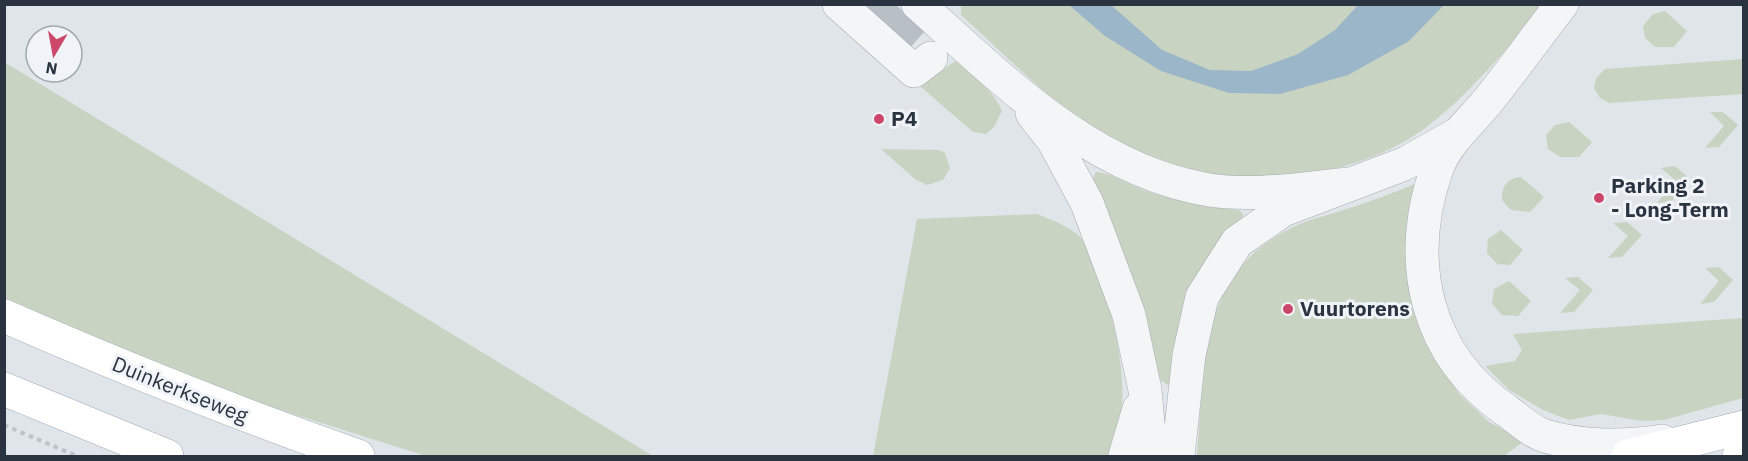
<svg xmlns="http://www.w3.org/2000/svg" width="1748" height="461" font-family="'IBM Plex Sans',sans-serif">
  <rect width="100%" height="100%" fill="#e0e5e9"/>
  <!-- green -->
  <path fill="#c8d3c2" d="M961 5H1542L1535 16C1500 56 1467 97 1424 129 1333 195 1178 192 1088 127 1043 94 1003 53 961 15Z
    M1665 11 1687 31 1674 47H1655L1645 38 1643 26 1653 14Z
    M1743 59V94L1609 103 1600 98 1594 88 1596 78 1605 69Z
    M4 62 653 456H426L242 398 140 359 5 300Z
    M954 62 965 63C977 79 994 92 1002 111L994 127 986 134 973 132 913 80 936 74Z
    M1710 112H1723L1738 125 1719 147 1705 148 1724 126Z
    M1569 122 1592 142 1579 157H1560L1548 149 1546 135 1555 125Z
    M881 149 939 150 945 153 950 168 943 180 927 185 915 179Z
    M1675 166 1690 179 1671 202 1657 203 1676 181 1661 168Z
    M1096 172C1112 173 1127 184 1143 190 1175 201 1206 207 1239 210L1243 214 1242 222C1187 265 1186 315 1176 379L1168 385 1160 380 1147 327 1092 180Z
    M1521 177 1544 197 1530 212 1511 210 1502 200C1501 186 1508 178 1521 177Z
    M1420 182 1431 346 1459 394 1489 422 1524 441 1504 456H1197C1206 360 1197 269 1300 224 1314 218 1329 215 1343 210 1370 202 1395 192 1420 182Z
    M1037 214C1055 221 1074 228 1087 244 1093 252 1095 265 1098 274 1117 323 1136 408 1109 456H873L917 219Z
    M1627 222 1642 235 1622 257 1608 258 1628 236 1613 223Z
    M1501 230 1523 250 1510 265 1497 264 1487 253 1488 239Z
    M1719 267 1733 280 1714 302 1700 304 1719 281 1705 268Z
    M1578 277 1593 290 1574 312 1560 313 1580 290 1565 278Z
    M1509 281 1531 301 1518 316 1502 315 1492 304 1494 289Z
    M1743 318V398L1664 420 1641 421 1601 414 1569 420 1543 410 1509 390 1485 366 1515 361 1522 350 1513 334Z"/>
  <!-- water -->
  <path fill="#9cb6c9" d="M1069 5H1111L1162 50 1210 70 1251 71 1298 54 1335 30 1358 5H1444L1409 41 1348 75 1280 94 1229 93 1161 71 1105 36Z"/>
  <!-- building -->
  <path fill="#b8bfc6" d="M835 4H895L925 31 898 61Z"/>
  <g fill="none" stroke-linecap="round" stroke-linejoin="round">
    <defs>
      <path id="minor" d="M839 4 914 71 931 58
        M918 4C1003 80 1092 171 1209 190 1255 197 1304 188 1350 184
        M1562 4C1536 37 1513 70 1487 102 1469 124 1446 142 1436 171 1405 262 1425 355 1507 411 1518 419 1532 432 1545 436 1581 447 1625 447 1662 441
        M1032 113 1053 140 1087 203 1129 315 1145 390 1151 456
        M1125 456 1139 409
        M1178 456 1189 355 1202 297 1237 242 1283 210 1404 164 1456 135"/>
      <path id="major" d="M4 316C121 367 238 414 358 456
        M4 389 167 456
        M1628 456 1744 427
        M1739 456 1744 454"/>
    </defs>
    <!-- minor casing -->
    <use href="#minor" stroke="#a5acb3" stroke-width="34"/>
    <!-- major casing -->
    <use href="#major" stroke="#a0aab5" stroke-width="34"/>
    <!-- path -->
    <path stroke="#bec3c7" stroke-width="4" stroke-dasharray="4.5 4.5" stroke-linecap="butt" d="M4 425 77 456"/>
    <!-- minor -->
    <use href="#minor" stroke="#f3f5f7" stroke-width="33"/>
    <!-- major -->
    <use href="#major" stroke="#fff" stroke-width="33"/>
  </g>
  <!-- markers -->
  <g fill="#cc476a" stroke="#f0f3f7" stroke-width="2">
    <circle cx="879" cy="119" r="6"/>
    <circle cx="1599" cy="198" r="6"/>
    <circle cx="1288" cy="309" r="6"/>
  </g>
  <g text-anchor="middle" stroke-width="6" stroke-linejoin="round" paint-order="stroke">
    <!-- poi labels -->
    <g font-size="21" font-weight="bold" fill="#293440" stroke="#f0f3f7" text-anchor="start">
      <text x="891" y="126">P4</text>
      <text x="1611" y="193">Parking 2<tspan x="1611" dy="24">- Long-Term</tspan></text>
      <text x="1300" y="316">Vuurtorens</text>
    </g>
    <!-- street labels -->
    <g font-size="21" fill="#293440" stroke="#f0f3f7">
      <text transform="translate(180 390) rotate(22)" y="7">Duinkerkseweg</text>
    </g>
  </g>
  <!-- border -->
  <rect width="1748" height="461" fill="none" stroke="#293440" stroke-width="12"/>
  <!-- north arrow -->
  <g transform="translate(54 54) rotate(190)"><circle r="28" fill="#f0f3f7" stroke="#a0a7ae" stroke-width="1.5"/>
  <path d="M0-4.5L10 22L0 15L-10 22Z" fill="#cc476a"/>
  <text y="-9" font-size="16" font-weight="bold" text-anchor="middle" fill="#293440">N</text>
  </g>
</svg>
